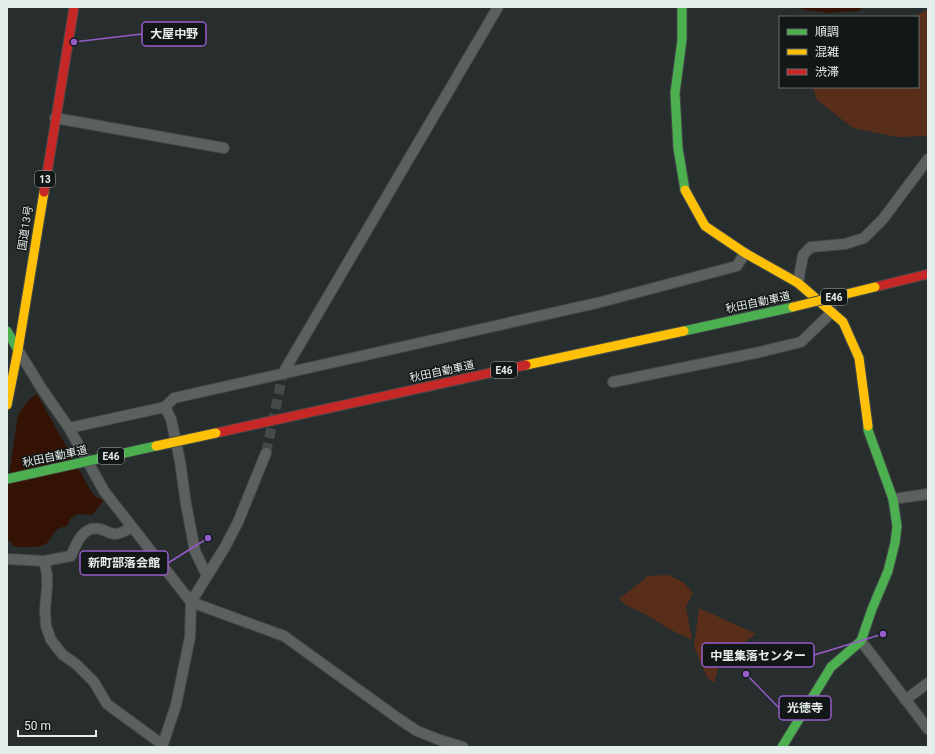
<svg xmlns="http://www.w3.org/2000/svg" width="935" height="754" font-family="Roboto,'Noto Sans JP',sans-serif">
  <rect width="100%" height="100%" fill="#272e2d"/>
  <!-- green -->
  <path fill="#582e1b" d="M928 9V136L897 137 853 128 817 100 813 87H918V17H914Z
    M668 575 683 582 693 593 686 607 692 640 669 629 647 615 626 605 619 599 648 576Z
    M699 608 756 634 742 644 723 648 714 683 707 677 694 647Z"/>
  <!-- water -->
  <path fill="#351304" d="M798 7H864L859 11 838 12 829 13 805 10 798 8Z
    M37 394 92 493 96 497 103 500 102 503 92 515 78 514 71 518 67 526C52 529 56 533 47 543 42 548 20 548 13 546L11 542 7 539V489L18 415C23 407 28 399 37 394Z"/>
  <g fill="none" stroke-linecap="round" stroke-linejoin="round">
    <!-- street-tunnel -->
    <path stroke="#444b4a" stroke-width="10" stroke-dasharray="10 5" stroke-linecap="butt" d="M266 453 283 373"/>
    <defs>
      <path id="street" d="M55 118 224 148
        M798 283 803 255 811 247 845 244 864 238 883 219 928 159
        M18 350 42 389 69 428 104 491 191 602 284 636 399 719 417 731 440 740 463 747
        M283 373 498 7
        M613 382 760 352 801 342 832 312
        M165 407 171 419 180 461 186 504 195 551 207 576
        M69 428 165 407 174 398 597 303 737 266 745 253
        M893 499 928 494
        M7 559 44 561 71 556C76 544 83 525 100 529 105 530 110 534 115 534 121 534 127 530 132 527
        M44 561 47 574V587L45 610 46 626 51 640 63 655 76 664 94 682 107 704 163 745
        M861 641 928 729
        M905 700 928 683
        M162 747 176 705 190 637 191 602 225 547 238 522 266 453"/>
      <path id="fast" d="M682 7V40L675 93 678 148 685 190
        M7 331 18 350
        M684 331 793 307
        M782 747 831 667 861 641 872 609 888 571 895 543 897 526 893 499 868 430V426"/>
      <path id="slow" d="M685 190 705 226 745 253 798 283 843 322 859 358 868 426
        M526 365 684 331
        M7 405 18 350 44 192"/>
      <path id="jam" d="M44 192 74 7
        M875 287 928 274
        M216 433 526 365"/>
    </defs>
    <!-- street casing -->
    <use href="#street" stroke="#434948" stroke-width="12"/>
    <!-- fast casing -->
    <use href="#fast" stroke="#434948" stroke-width="11"/>
    <!-- slow casing -->
    <use href="#slow" stroke="#434948" stroke-width="11"/>
    <!-- jam casing -->
    <use href="#jam" stroke="#434948" stroke-width="11"/>
    <!-- street -->
    <use href="#street" stroke="#5c6160" stroke-width="10"/>
    <!-- fast -->
    <use href="#fast" stroke="#4caf50" stroke-width="9"/>
    <!-- slow -->
    <use href="#slow" stroke="#ffc107" stroke-width="9"/>
    <!-- jam -->
    <use href="#jam" stroke="#c62828" stroke-width="9"/>
    <defs>
      <path id="fast-bridge" d="M7 479 156 446"/>
      <path id="slow-bridge" d="M793 307 875 287
        M156 446 216 433"/>
    </defs>
    <!-- fast-bridge casing -->
    <use href="#fast-bridge" stroke="#434948" stroke-width="11" stroke-linecap="butt"/>
    <!-- slow-bridge casing -->
    <use href="#slow-bridge" stroke="#434948" stroke-width="11" stroke-linecap="butt"/>
    <!-- fast-bridge -->
    <use href="#fast-bridge" stroke="#4caf50" stroke-width="9"/>
    <!-- slow-bridge -->
    <use href="#slow-bridge" stroke="#ffc107" stroke-width="9"/>
  </g>
  <g text-anchor="middle" stroke-width="3" stroke-linejoin="round" paint-order="stroke">
    <!-- shield labels -->
    <g fill="#121817" stroke="#a6adab" stroke-width="1">
      <rect x="35" y="171" width="20" height="16" rx="3"/>
      <rect x="821" y="289" width="26" height="16" rx="3"/>
      <rect x="491" y="362" width="26" height="16" rx="3"/>
      <rect x="98" y="448" width="26" height="16" rx="3"/>
    </g>
    <g font-size="10" font-weight="bold" fill="#e5edeb">
      <text x="45" y="183">13</text>
      <text x="834" y="301">E46</text>
      <text x="504" y="374">E46</text>
      <text x="111" y="460">E46</text>
    </g>
    <!-- street labels -->
    <g font-size="11" fill="#e5edeb" stroke="#121817">
      <text transform="translate(25 228) rotate(-81)" y="4">国道13号</text>
      <text transform="translate(758 302) rotate(-12)" y="4">秋田自動車道</text>
      <text transform="translate(442 371) rotate(-12)" y="4">秋田自動車道</text>
      <text transform="translate(55 456) rotate(-12)" y="4">秋田自動車道</text>
    </g>
  </g>
  <!-- callouts -->
  <path fill="none" stroke="#965cca" stroke-width="1.5" d="M74 42L142 34M208 538L168 563M883 634L814 655M746 674L779 708"/>
  <g fill="#965cca" stroke="#121817" stroke-width="1.5">
    <circle cx="74" cy="42" r="4"/>
    <circle cx="208" cy="538" r="4"/>
    <circle cx="883" cy="634" r="4"/>
    <circle cx="746" cy="674" r="4"/>
  </g>
  <g fill="#121817" stroke="#965cca" stroke-width="1.5">
    <rect x="142" y="22" width="64" height="24" rx="4"/>
    <rect x="80" y="551" width="88" height="24" rx="4"/>
    <rect x="702" y="643" width="112" height="24" rx="4"/>
    <rect x="779" y="696" width="52" height="24" rx="4"/>
  </g>
  <g font-size="12" text-anchor="middle" font-weight="bold" fill="#e5edeb">
    <text x="174" y="38">大屋中野</text>
    <text x="124" y="567">新町部落会館</text>
    <text x="758" y="660">中里集落センター</text>
    <text x="805" y="712">光徳寺</text>
  </g>
  <!-- border -->
  <rect width="935" height="754" fill="none" stroke="#e5edeb" stroke-width="16"/>
  <!-- legend -->
  <rect x="779" y="16" width="140" height="72" fill="#121817" stroke="#666d6c"/>
  <rect x="787" y="29" width="20" height="6" fill="#4caf50" stroke="#666d6c"/>
  <text x="815" y="36" font-size="12" fill="#e5edeb">順調</text>
  <rect x="787" y="49" width="20" height="6" fill="#ffc107" stroke="#666d6c"/>
  <text x="815" y="56" font-size="12" fill="#e5edeb">混雑</text>
  <rect x="787" y="69" width="20" height="6" fill="#c62828" stroke="#666d6c"/>
  <text x="815" y="76" font-size="12" fill="#e5edeb">渋滞</text>
  <!-- scale -->
  <path d="M18 730v6h78v-6" fill="none" stroke="#e5edeb" stroke-width="2"/>
  <text x="24" y="730" font-size="12" fill="#e5edeb" stroke="#121817" stroke-width="3" paint-order="stroke">50 m</text>
</svg>
